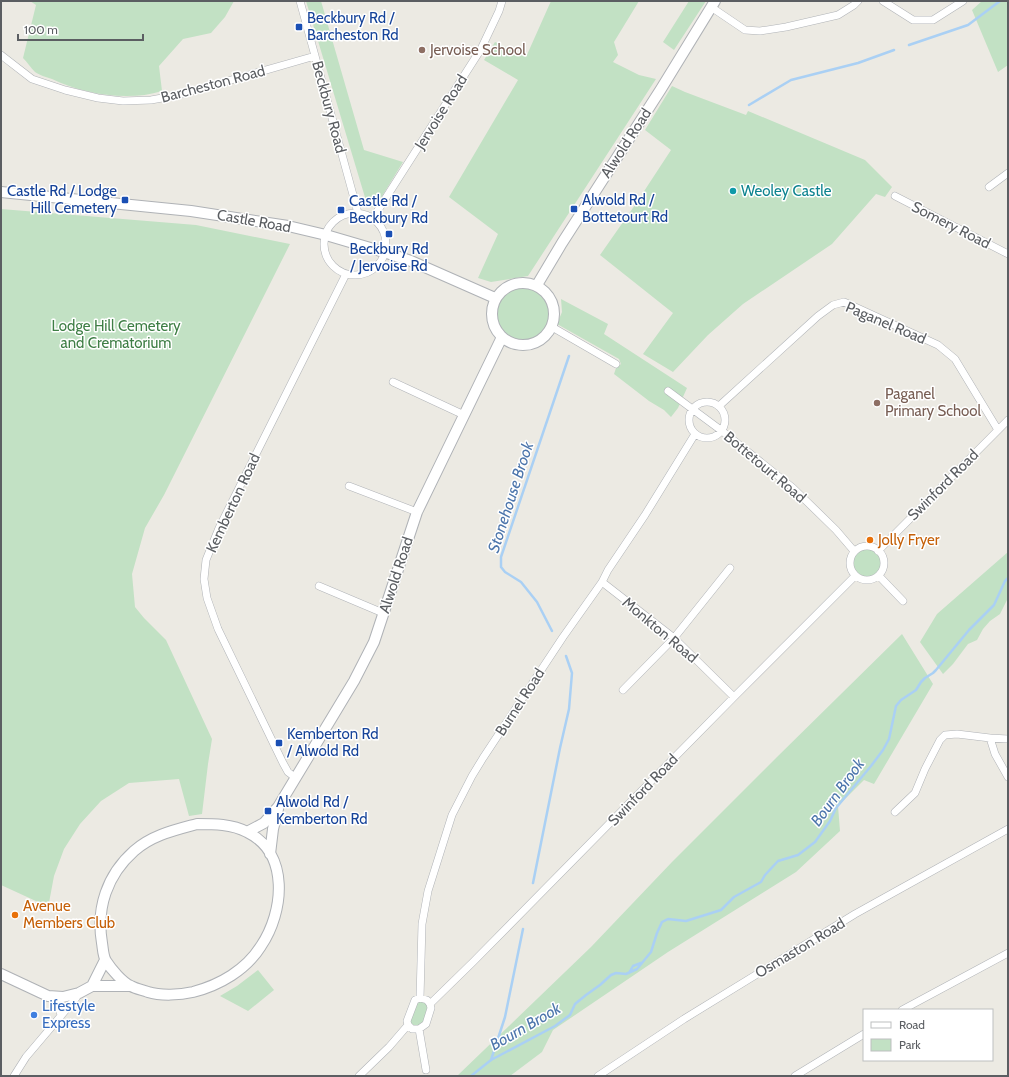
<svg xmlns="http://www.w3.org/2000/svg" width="1009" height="1077" font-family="Cabin,sans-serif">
  <rect width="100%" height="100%" fill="#eceae3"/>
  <!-- green -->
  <path fill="#c2e1c4" d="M30 1H234L225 17 211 33 183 39 159 66 162 91C127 102 84 94 52 79 46 77 39 75 35 72 31 68 27 62 23 58L36 5Z
    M306 1H321L364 150 403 162 376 206 371 207 367 204Z
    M551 1H639L614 42 618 55 613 62 639 75 656 79 528 276 491 282 478 278 498 234 449 197 518 80 484 60 495 42 526 57Z
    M689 1H706L674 50 663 42Z
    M982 1H1008V65L998 72 972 10Z
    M672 86 685 92 746 115 748 111 865 160 892 187 885 197 876 194 832 244 743 304 708 335 673 372 643 354 673 313 600 255 635 205 671 150 645 130Z
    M1 209 196 225 290 244 164 495 145 528 132 574 135 607 144 618 166 640 212 739 208 764 202 814 189 816 179 779 129 783 101 801 80 824 64 849 54 876 48 908 38 902 1 885Z
    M493 313a29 29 0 1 1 58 0a29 29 0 1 1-58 0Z
    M561 299 608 324 604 334 687 388 678 408 671 417 664 410 649 401 614 374 616 368 621 364 619 359 557 324 562 312Z
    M851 563a16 16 0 1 1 32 0a16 16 0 1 1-32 0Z
    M1008 552V598L1000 614 990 621 983 629 977 640 968 644 953 664 943 674 920 642 937 614Z
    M902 634 933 684 874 784 864 780 838 806 840 831 796 872 668 952 553 1030 542 1052 510 1076H457L591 947 672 862 777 757Z
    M258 970 274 990 248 1011 220 996 237 986Z
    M417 1001 427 1002 430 1008 424 1023 419 1028 409 1024Z"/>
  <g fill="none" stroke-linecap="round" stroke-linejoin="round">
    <!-- stream -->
    <path stroke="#aad0f4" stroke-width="2.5" d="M909 45 968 25 1000 1
      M749 105 791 80 858 63 894 50
      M552 631 537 602 521 582 505 572 501 567V557L569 356
      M533 883 560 748 569 709 572 673 566 656
      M629 973 633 966 641 963
      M491 1060 505 1017 523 929
      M471 1076 491 1060 555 1026 570 1015 575 1004 586 995 600 985 611 975 616 973 626 974 637 969 651 952 657 933 662 922 668 919 686 921 721 910 734 897 761 882 765 875 778 861 798 855 815 842 830 821 836 808 871 766 883 750 889 739 896 706 901 700 916 690 921 682 925 678 933 673 936 670 969 630 994 605 1005 581 1008 578"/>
    <defs>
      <path id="street" d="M300 1 358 213
        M883 1 913 20H933L963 1
        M711 7 745 30 760 31 786 27 838 15 854 5 858 1
        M1 55 32 79 65 90 98 98 123 101 151 100 179 95 315 56
        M989 187 1008 173
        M895 196 1008 254
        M324 244a31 31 0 1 1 62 0a31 31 0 1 1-62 0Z
        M373 218 481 49 499 11 502 1
        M552 327 616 364
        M393 382 464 415
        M668 391 722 431 793 488 836 530 854 551
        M689 420a18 18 0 1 1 36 0a18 18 0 1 1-36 0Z
        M719 406 818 316 833 305 844 302 938 345 955 359 998 430
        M349 486 417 512
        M850 563a17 17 0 1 1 34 0a17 17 0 1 1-34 0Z
        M878 551 1008 420
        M879 576 903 601
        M602 582 674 638 734 697
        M319 586 383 613
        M623 690 674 638 730 568
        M1008 739 990 738 995 754 1008 777
        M296 778 288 772 283 763 218 629 207 598 204 579 206 560 219 528 346 274
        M895 812 915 793 925 769 940 740 945 735 957 734 990 738
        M52 996 58 1004 61 1015
        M420 998 422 924 428 891 452 815 472 776 483 758 563 637 602 582 608 570 645 515 695 434
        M420 998 427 1000 430 1004 431 1008 426 1024 419 1029H412L408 1025 407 1021 415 1000Z
        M430 1004 473 962 734 697 855 576
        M902 1010 1008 953
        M419 1029 426 1070
        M14 1076 26 1057 76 998 79 993
        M359 1076 389 1047 408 1025
        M598 1076 684 1019 855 914 1008 829
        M795 1076 864 1034"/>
      <path id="secondary" d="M1 192 191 211 288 226 326 235 384 252 411 261 495 298
        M492 314a31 31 0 1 1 62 0a31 31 0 1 1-62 0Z
        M537 285 562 243 661 89 715 1
        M197 824C214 824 232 824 247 832 290 853 284 912 261 946 246 970 220 985 193 992 180 995 161 996 148 992 143 990 136 989 131 986 123 983 111 969 106 961 103 956 103 949 102 943 96 908 107 875 134 851 152 835 175 830 197 824Z
        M247 832 264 823 278 807 354 681 374 642 417 512 502 337
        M270 854 273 829 278 809
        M1 974 48 996 63 997 79 993 92 986H130
        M92 986 105 960"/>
    </defs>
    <!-- street casing -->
    <use href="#street" stroke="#b0b3b7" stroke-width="8"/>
    <!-- secondary casing -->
    <use href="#secondary" stroke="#afb2b6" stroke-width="12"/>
    <!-- street -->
    <use href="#street" stroke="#fff" stroke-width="7"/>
    <!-- secondary -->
    <use href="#secondary" stroke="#fff" stroke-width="10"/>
  </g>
  <!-- markers -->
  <g fill="#1a4fb4" stroke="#fff" stroke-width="1.5">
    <rect x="295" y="23" width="8" height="8" rx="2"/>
    <rect x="121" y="196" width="8" height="8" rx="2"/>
    <rect x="570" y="205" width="8" height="8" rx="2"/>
    <rect x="337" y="206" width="8" height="8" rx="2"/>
    <rect x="385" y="230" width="8" height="8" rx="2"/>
    <rect x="275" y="739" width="8" height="8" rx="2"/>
    <rect x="264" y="807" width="8" height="8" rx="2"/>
  </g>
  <g fill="#8d6e63" stroke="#fff" stroke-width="1.5">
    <circle cx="422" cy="50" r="4"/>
    <circle cx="877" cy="403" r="4"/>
  </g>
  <circle fill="#0f9aa8" stroke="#fff" stroke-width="1.5" cx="733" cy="191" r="4"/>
  <g fill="#e8710a" stroke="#fff" stroke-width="1.5">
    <circle cx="870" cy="540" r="4"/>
    <circle cx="15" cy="915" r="4"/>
  </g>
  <circle fill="#3f7fe0" stroke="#fff" stroke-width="1.5" cx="34" cy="1015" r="4"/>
  <g text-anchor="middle" stroke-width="3" stroke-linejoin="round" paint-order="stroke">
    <!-- transit labels -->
    <g font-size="15" fill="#164399" stroke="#fff" text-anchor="start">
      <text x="307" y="23">Beckbury Rd /<tspan x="307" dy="17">Barcheston Rd</tspan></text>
      <text x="117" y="196" text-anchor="end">Castle Rd / Lodge<tspan x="117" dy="17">Hill Cemetery</tspan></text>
      <text x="582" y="205">Alwold Rd /<tspan x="582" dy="17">Bottetourt Rd</tspan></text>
      <text x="349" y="206">Castle Rd /<tspan x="349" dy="17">Beckbury Rd</tspan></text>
      <text x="389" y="254" text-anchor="middle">Beckbury Rd<tspan x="389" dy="17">/ Jervoise Rd</tspan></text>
      <text x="287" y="739">Kemberton Rd<tspan x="287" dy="17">/ Alwold Rd</tspan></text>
      <text x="276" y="807">Alwold Rd /<tspan x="276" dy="17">Kemberton Rd</tspan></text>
    </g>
    <!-- education labels -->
    <g font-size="15" fill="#785e54" stroke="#fff" text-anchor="start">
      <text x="430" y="55">Jervoise School</text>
      <text x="885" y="399">Paganel<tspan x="885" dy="17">Primary School</tspan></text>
    </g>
    <!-- street labels -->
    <g font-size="15" fill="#5b5e62" stroke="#fff">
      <text transform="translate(213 84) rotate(-15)" y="5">Barcheston Road</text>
      <text transform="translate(329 107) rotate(75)" y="5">Beckbury Road</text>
      <text transform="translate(441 112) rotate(-58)" y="5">Jervoise Road</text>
      <text transform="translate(626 143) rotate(-57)" y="5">Alwold Road</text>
      <text transform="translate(254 221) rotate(10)" y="5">Castle Road</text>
      <text transform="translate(951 225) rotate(27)" y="5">Somery Road</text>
      <text transform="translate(886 323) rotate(23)" y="5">Paganel Road</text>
      <text transform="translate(765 467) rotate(40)" y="5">Bottetourt Road</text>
      <text transform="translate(943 485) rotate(-45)" y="5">Swinford Road</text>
      <text transform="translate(233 503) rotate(-65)" y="5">Kemberton Road</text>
      <text transform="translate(396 575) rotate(-72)" y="5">Alwold Road</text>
      <text transform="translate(660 630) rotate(40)" y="5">Monkton Road</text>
      <text transform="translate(520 702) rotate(-57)" y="5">Burnel Road</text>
      <text transform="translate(643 790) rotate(-46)" y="5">Swinford Road</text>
      <text transform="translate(800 948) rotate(-31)" y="5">Osmaston Road</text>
    </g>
    <!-- culture labels -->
    <g font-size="15" fill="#0d838f" stroke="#fff" text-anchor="start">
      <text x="741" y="196">Weoley Castle</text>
    </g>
    <!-- park labels -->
    <g font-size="15" fill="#3e7e45" stroke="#fff">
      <text x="116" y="331">Lodge Hill Cemetery<tspan x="116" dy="17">and Crematorium</tspan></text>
    </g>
    <!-- food labels -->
    <g font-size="15" fill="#c56008" stroke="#fff" text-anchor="start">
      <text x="878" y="545">Jolly Fryer</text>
      <text x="23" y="911">Avenue<tspan x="23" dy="17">Members Club</tspan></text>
    </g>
    <!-- shop labels -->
    <g font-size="15" fill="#366cbe" stroke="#fff" text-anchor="start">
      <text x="42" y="1011">Lifestyle<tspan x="42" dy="17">Express</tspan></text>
    </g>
    <!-- water labels -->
    <g font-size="16" font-style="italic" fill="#4d76ac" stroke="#fff">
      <text transform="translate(510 497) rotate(-72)" y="6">Stonehouse Brook</text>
      <text transform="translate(837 792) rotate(-54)" y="6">Bourn Brook</text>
      <text transform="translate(525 1026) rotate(-30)" y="6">Bourn Brook</text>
    </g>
  </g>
  <!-- border -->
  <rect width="1009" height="1077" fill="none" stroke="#5b5e62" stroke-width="4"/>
  <!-- legend -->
  <rect x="863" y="1009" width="130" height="52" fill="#ffffff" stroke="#bdbfc0"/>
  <rect x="871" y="1022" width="20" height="6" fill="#ffffff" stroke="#bdbfc0"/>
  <text x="899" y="1029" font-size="12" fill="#5b5e62">Road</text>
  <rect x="871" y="1039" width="20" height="12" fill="#c2e1c4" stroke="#bdbfc0"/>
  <text x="899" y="1049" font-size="12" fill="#5b5e62">Park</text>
  <!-- scale -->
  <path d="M18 34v6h125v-6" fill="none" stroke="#5b5e62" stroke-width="2"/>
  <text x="24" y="34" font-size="12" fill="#5b5e62" stroke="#ffffff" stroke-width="3" paint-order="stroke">100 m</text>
</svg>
